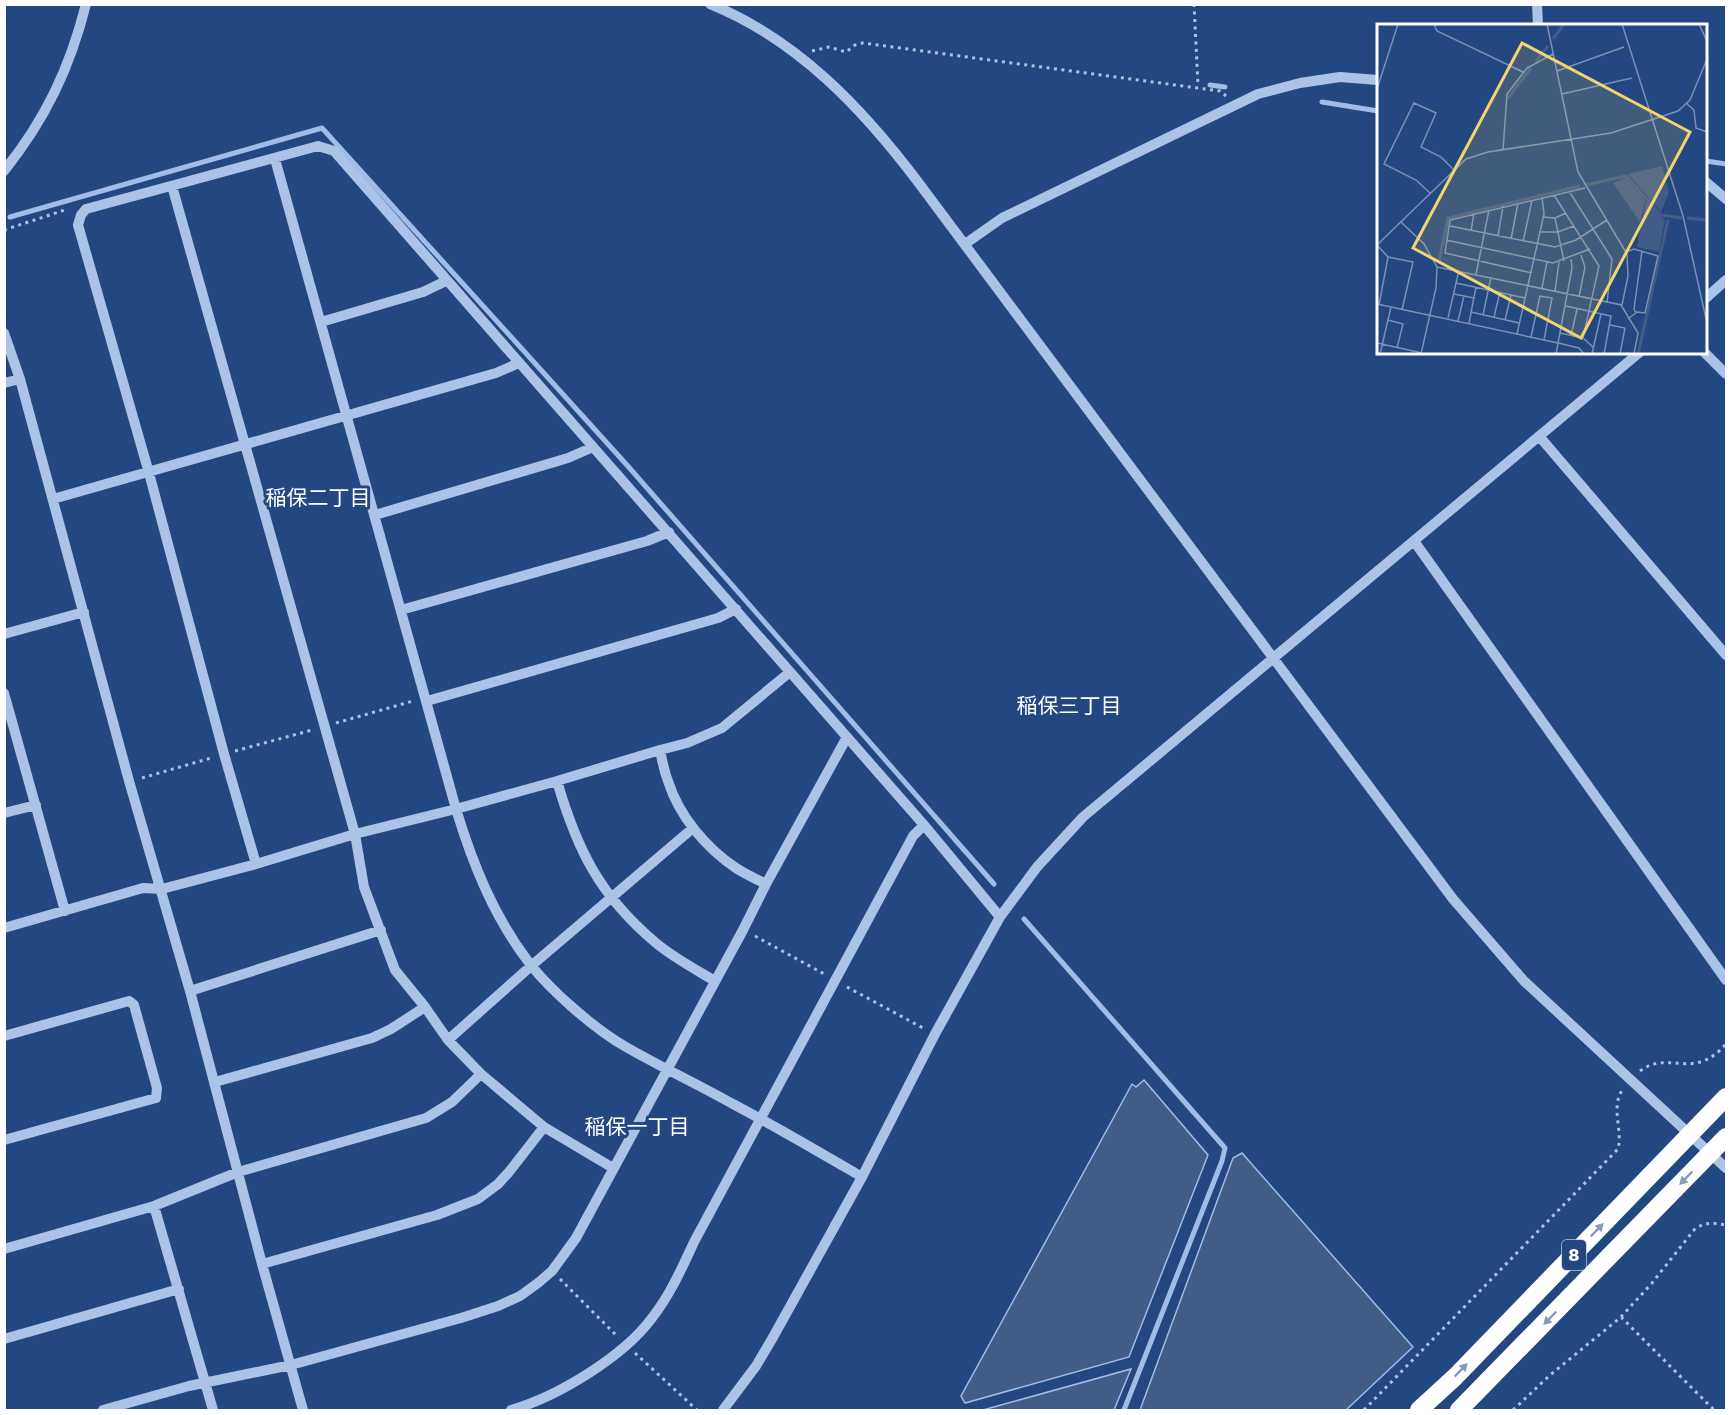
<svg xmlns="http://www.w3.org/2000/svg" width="1731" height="1415" font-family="'Work Sans','Noto Sans JP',sans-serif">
  <rect width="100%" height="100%" fill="#234781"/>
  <!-- water -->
  <path fill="#415c86" stroke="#9fbde8" stroke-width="1.5" d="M1144 1080 1208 1155 1129 1357 965 1403 961 1396 1132 1084 1136 1087Z
    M1242 1153 1413 1347 1346 1410H1140L1233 1158Z
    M1131 1369 1114 1410H983Z"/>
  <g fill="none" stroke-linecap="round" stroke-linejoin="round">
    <!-- stream -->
    <path stroke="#9fbde8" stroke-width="5" d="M1210 85 1225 87
      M1322 102 1378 111
      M1706 161 1726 164
      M10 217 322 128 626 464 994 884
      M1024 919 1225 1148 1222 1161 1124 1410"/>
    <!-- path -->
    <path stroke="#abc3e7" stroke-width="3" stroke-dasharray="3 4.5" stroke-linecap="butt" d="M1194 4 1198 85
      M812 51 829 47 846 52 855 45 863 43 1220 91 1226 96
      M4 230 68 209
      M336 723 413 701
      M235 751 312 730
      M142 778 211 758
      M755 936 826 975
      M847 987 923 1028
      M1640 1071C1669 1049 1693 1082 1726 1044
      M560 1279 617 1336
      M1621 1317 1714 1410
      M635 1353 697 1410
      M1364 1410 1618 1149C1623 1129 1610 1107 1623 1089
      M1513 1410 1549 1376 1621 1317 1652 1283 1694 1230C1705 1221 1713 1223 1726 1225"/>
    <!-- minor -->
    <path stroke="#abc3e7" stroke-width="10" d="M710 4C797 39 863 109 918 182L1453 899 1524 981 1726 1168
      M1537 4 1538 26
      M275 159 456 809C473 865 494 917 530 964 552 992 596 1030 626 1047 661 1067 697 1084 731 1103 775 1126 819 1152 862 1177
      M4 171C45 120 70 68 86 4
      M1706 182 1726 199
      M172 186 355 834 364 887 395 970 425 1007 448 1040 481 1074 544 1127 613 1168
      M965 244 1002 218 1258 94 1300 83 1340 77 1378 80
      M1706 298 1726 280
      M321 322 423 292 446 281
      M4 333 20 379 129 781 190 991 262 1264 303 1410
      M1704 352 1726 374
      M4 383 20 379
      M1539 436 1726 655
      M53 499 496 373 519 363
      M375 515 568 458 593 447
      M1414 541 1726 980
      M401 610 647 541 669 532
      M4 634 84 612
      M4 693 65 911
      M427 701 718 618 736 609
      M660 750C662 760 664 771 668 781 679 816 706 848 736 868 745 874 756 879 766 884
      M557 781C577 850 600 896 656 943 674 958 695 969 715 981
      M4 813 36 805
      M256 864 224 754 149 473 78 225 81 215 86 209 318 146 334 151 924 825 1000 917
      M4 928 143 888 162 889 256 864 355 834 456 809 557 781 660 750 687 743 722 728 790 672
      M190 991 381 930
      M4 1036 129 1001 134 1005 157 1088 156 1098 4 1140
      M448 1040 531 966 693 828
      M215 1082 372 1038 391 1029 425 1007
      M154 1206 213 1410
      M4 1249 154 1206 238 1172 426 1118 452 1102 481 1074
      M262 1264 437 1215 478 1199 498 1184 509 1172 544 1127
      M4 1339 179 1289
      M103 1410 189 1386 291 1365 461 1318 498 1306 520 1296 538 1283 552 1271 576 1238 743 930 766 884 847 737
      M511 1410C557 1397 623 1357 652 1318 670 1295 682 1268 694 1242L913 836 924 825
      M723 1410 756 1366 772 1339 862 1177 935 1034 1000 917 1037 867 1083 817 1640 352"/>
    <!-- highway -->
    <path stroke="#fff" stroke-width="18" d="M1419 1410 1455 1377 1726 1097
      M1459 1410 1726 1137"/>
  </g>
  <!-- one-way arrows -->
  <defs><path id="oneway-solid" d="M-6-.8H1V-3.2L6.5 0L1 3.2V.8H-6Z" transform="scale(1.5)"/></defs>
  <g fill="#869aba">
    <use href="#oneway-solid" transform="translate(1686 1178) rotate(134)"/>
    <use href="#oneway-solid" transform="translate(1597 1230) rotate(-46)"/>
    <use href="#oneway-solid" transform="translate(1550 1318) rotate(134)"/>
    <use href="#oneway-solid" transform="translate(1461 1370) rotate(-46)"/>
  </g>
  <g text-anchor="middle" stroke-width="6" stroke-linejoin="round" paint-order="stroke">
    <!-- shield labels -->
    <rect fill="#234781" stroke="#bdc8d9" stroke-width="1.5" x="1562" y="1240" width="24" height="30" rx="4.5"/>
    <g font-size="18" font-weight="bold" fill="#fff">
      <text x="1574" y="1261">8</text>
    </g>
    <!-- neighbourhood labels -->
    <g font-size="21" fill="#fff" stroke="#234781">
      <text x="318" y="505">稲保二丁目</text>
      <text x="1069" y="713">稲保三丁目</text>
      <text x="637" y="1134">稲保一丁目</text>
    </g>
  </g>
  <!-- overview -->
  <g transform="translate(1377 24)">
    <rect width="330" height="330" fill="#234781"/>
    <path d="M285 142 292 168 284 188 251 150ZM249 154 268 176 263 198 236 159ZM269 177 288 196 282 228 260 223Z" fill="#415c86"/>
    <path fill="none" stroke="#415c86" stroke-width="3" d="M176 15 187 0M159 37 171 22M131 74 154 44M209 161 249 152 284 191 305 194M310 194 330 196M62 237 71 194 203 162M261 330 291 196"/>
    <path fill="none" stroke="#7b91b3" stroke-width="1.5" d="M57 0 60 7 146 48M245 0 306 192 330 299M322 0 330 17M180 47 247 23M0 65 21 0M185 70 255 54M310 80 317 86 319 104 330 108M126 126 130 70 150 44 176 30M192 167 235 235 230 279M53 169 39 156 7 140 37 79 59 89 44 123 64 133 76 145M177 171 222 242 206 314M166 193 178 194 189 189M178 194 187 237M24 198 47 220 60 243 59 264 44 330M73 202 178 223 199 216 230 196M94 207 97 189M164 208H181L197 202M121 212 126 182M134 215 141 179M69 216 176 239 213 225M146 218 155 176M0 221 89 135 111 128 234 109 301 87 313 76 330 35M0 221 11 233 36 238 25 286M249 228 257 225 281 232 268 289 260 288 251 295M60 243 245 281 251 252 250 230 201 148 170 0M155 249 68 229 73 196 208 164M99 250 112 186M79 259 148 274M165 264 170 238M178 267 182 238M77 270 97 274M202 273 208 243 204 231M0 280 181 319 202 324 207 330M2 281 11 233M244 281 261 309 257 330M189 282 234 292 227 330M94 288 142 299M259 289 257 285 265 227M106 291 114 253M117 293 123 268M71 294 82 246M11 296 26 300 20 324M128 296 134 271M81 297 87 272M92 299 99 263M233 301 248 304 243 330M183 309 206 314 216 323M140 310 167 190 165 173M194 312 200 285M154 313 163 272 175 274 167 316M0 319 45 329M3 330 14 283M179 330 195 244 194 235M215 330 224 290"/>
    <path fill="#f2d36e" fill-opacity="0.15" stroke="#f2d36e" stroke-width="3" d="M145 19 313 108 204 314 36 224Z"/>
    <rect width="330" height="330" fill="none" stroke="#fff" stroke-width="3"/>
  </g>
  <!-- border -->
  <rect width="1731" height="1415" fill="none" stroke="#ffffff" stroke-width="12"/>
</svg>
